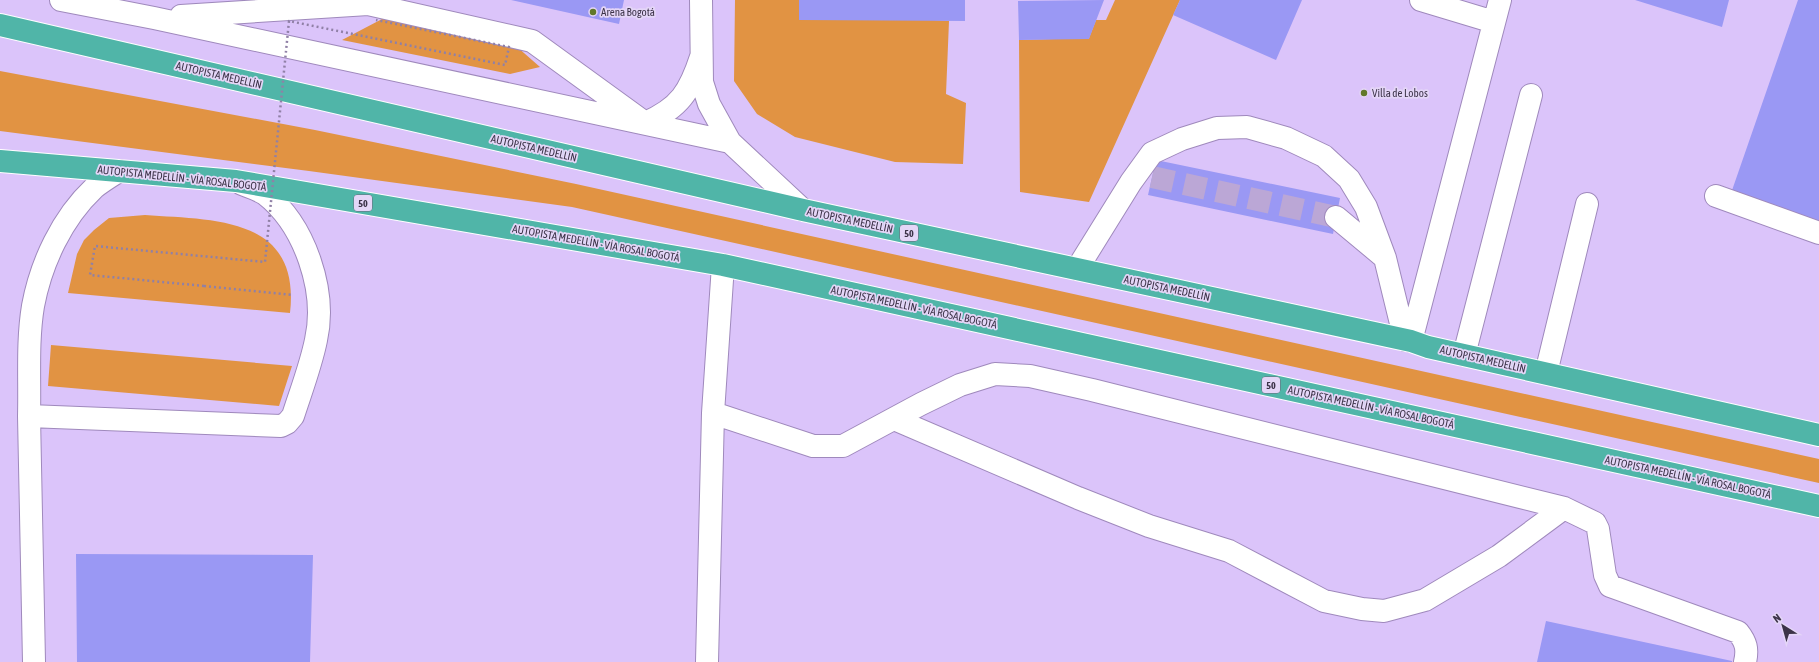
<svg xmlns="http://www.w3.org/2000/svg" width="1819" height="662" font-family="'Asap Condensed',sans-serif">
  <rect width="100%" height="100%" fill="#dbc4fa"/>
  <!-- green -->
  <path fill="#e19343" d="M735 0H799V11L949 21 946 94 966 103 963 164 895 162 795 137 757 114 734 81Z
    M1115 0H1180L1089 202 1020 192 1019 40 1089 38 1096 20H1106Z
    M384 18 516 46 540 67 510 74 342 40Z
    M0 71 315 130 576 184 1819 459V483L572 207 309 171 0 131Z
    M145 215C213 220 301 216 290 313L68 293 77 254 84 240 94 230 109 218Z
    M51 345 292 366 279 406 48 386Z"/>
  <!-- building -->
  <path fill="#9a98f4" d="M511 0H624L619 24Z
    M799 0H965V21L799 20Z
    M1104 0 1089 39 1019 40 1018 1Z
    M1180 0H1302L1276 60 1173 15Z
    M1635 0H1729L1722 27Z
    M1798 0H1819V228L1729 199Z
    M1156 160 1340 198 1333 234 1148 195Z
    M76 554 313 555 310 662H77Z
    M1546 621 1732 661V662H1537Z"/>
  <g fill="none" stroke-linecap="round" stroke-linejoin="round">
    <!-- minor-tunnel -->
    <path stroke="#bba7d6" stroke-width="22" stroke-dasharray="22 11" stroke-linecap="butt" d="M1152 177 1336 217"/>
    <defs>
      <path id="minor" d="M61 0 154 18 730 142 803 210
        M701 0 702 82 709 104 730 142
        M1421 0 1494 22
        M181 16 368 4 532 41 645 123C680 108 690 91 701 57
        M119 171C111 176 101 182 94 188 62 218 41 263 33 306 27 342 30 380 29 416L281 426 287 423 293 416C301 391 311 365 316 340 327 291 305 225 265 194 259 190 249 187 242 184
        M1716 196 1819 233
        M1336 217 1384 257
        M1077 269 1131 182 1152 153 1182 139 1217 128 1247 127 1286 138 1324 156 1349 179 1366 207 1385 258 1405 340
        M1411 341 1500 0
        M1464 355 1531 95
        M1546 373 1587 204
        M713 413 813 446H843L921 404 960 385 995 374 1030 376 1092 390 1564 508 1595 523 1598 529 1605 575 1610 586 1738 632C1746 642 1748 649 1745 662
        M29 416 34 662
        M894 419 1078 498 1149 526 1229 551 1324 601 1362 609 1384 611 1425 600 1499 556 1564 508
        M707 662 713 413 723 265"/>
      <path id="highway" d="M0 25 803 210 1411 341 1428 347 1819 435
        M0 161 236 181 723 265 1819 506"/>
    </defs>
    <!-- minor casing -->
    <use href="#minor" stroke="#9f89bc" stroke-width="24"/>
    <!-- highway casing -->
    <use href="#highway" stroke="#fff" stroke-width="24"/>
    <!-- path -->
    <path stroke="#9080a6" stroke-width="2.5" stroke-dasharray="2 3" stroke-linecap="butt" d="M204 286 293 295"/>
    <!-- minor -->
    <use href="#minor" stroke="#fff" stroke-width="22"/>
    <!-- highway -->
    <use href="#highway" stroke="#50b5a8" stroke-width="22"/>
    <!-- path-bridge -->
    <path stroke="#9080a6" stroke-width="2.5" stroke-dasharray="2 3" stroke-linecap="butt" d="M204 286 90 275 95 246 265 262 289 21 505 65 509 47 376 20"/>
  </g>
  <!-- markers -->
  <g fill="#61782a" stroke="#e4d6f7" stroke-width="1.5">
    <circle cx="593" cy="12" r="4"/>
    <circle cx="1364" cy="93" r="4"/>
  </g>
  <g text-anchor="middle" stroke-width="3.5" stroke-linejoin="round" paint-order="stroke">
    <!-- shield labels -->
    <g fill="#e4d6f7" stroke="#6e647c" stroke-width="1">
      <rect x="354" y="195" width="18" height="16" rx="3"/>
      <rect x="900" y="225" width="18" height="16" rx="3"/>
      <rect x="1262" y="377" width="18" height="16" rx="3"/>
    </g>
    <g font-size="10" font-weight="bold" fill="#3c3348">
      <text x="363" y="207">50</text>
      <text x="909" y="237">50</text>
      <text x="1271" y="389">50</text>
    </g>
    <!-- poi labels -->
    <g font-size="11" fill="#3c3348" stroke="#e4d6f7" text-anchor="start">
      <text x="601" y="16">Arena Bogotá</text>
      <text x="1372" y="97">Villa de Lobos</text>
    </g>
    <!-- street labels -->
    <g font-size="11" fill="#3c3348" stroke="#e4d6f7">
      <text transform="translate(219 75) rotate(13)" y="4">AUTOPISTA MEDELLÍN</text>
      <text transform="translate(534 148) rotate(13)" y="4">AUTOPISTA MEDELLÍN</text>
      <text transform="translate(182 178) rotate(6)" y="4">AUTOPISTA MEDELLÍN - VÍA ROSAL BOGOTÁ</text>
      <text transform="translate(850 220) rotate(12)" y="4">AUTOPISTA MEDELLÍN</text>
      <text transform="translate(596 243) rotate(10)" y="4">AUTOPISTA MEDELLÍN - VÍA ROSAL BOGOTÁ</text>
      <text transform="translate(1167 288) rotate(12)" y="4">AUTOPISTA MEDELLÍN</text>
      <text transform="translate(914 307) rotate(12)" y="4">AUTOPISTA MEDELLÍN - VÍA ROSAL BOGOTÁ</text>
      <text transform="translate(1483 359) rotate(13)" y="4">AUTOPISTA MEDELLÍN</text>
      <text transform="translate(1371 407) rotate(12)" y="4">AUTOPISTA MEDELLÍN - VÍA ROSAL BOGOTÁ</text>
      <text transform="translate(1688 477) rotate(12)" y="4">AUTOPISTA MEDELLÍN - VÍA ROSAL BOGOTÁ</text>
    </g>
  </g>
  <!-- north arrow -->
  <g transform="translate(1783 626) rotate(323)" stroke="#e4d6f7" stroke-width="3" paint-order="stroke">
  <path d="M0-3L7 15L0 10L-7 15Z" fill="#3c3348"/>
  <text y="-6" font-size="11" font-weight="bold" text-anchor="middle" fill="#3c3348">N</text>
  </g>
</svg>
